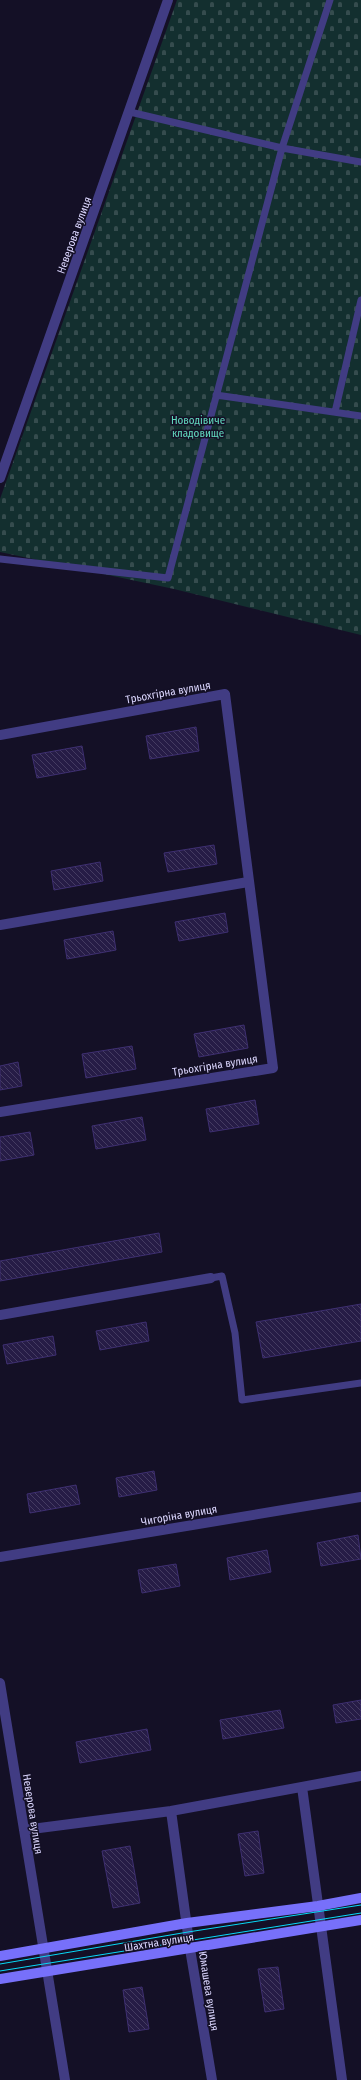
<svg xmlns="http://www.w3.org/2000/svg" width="361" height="2080" font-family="'Fira Sans Condensed',sans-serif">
  <defs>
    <pattern id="cemetery-stones" width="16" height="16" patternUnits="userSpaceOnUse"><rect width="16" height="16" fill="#132f2f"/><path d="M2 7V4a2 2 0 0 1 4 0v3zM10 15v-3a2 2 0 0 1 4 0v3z" fill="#354c4e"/></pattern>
    <pattern id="building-back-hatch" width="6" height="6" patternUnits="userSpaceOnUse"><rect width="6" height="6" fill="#261c46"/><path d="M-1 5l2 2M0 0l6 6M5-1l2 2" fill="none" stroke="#453c62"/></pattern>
  </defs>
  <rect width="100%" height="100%" fill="#141026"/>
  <!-- cemetery -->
  <path fill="url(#cemetery-stones)" d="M177 0H361V635L174 589 0 552V499Z"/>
  <!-- building -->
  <path fill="url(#building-back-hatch)" stroke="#3e2f71" d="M196 727 199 751 150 759 146 736Z
    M82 746 86 769 37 778 32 755Z
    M214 845 217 864 168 872 164 853Z
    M100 862 103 881 54 890 51 871Z
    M225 913 228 932 179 941 175 922Z
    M113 931 116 950 67 959 64 940Z
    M244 1025 248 1048 199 1057 194 1034Z
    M132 1046 136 1069 86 1078 82 1054Z
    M18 1062 22 1086 0 1090V1066Z
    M255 1100 259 1124 210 1132 206 1109Z
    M142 1117 146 1140 96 1149 92 1126Z
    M30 1132 34 1155 0 1161V1137Z
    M159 1233 162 1252 0 1281V1261Z
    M361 1304V1341L263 1358 256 1322Z
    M146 1322 149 1341 100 1350 96 1331Z
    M53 1336 56 1355 7 1364 3 1345Z
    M154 1471 157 1490 119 1497 116 1478Z
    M76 1485 80 1504 30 1513 27 1494Z
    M358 1535 361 1559 321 1566 317 1543Z
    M267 1550 271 1572 230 1580 227 1558Z
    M176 1564 180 1586 142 1593 138 1570Z
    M361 1700V1719L336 1723 333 1705Z
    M280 1710 284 1728 223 1739 220 1720Z
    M147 1729 151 1750 80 1763 76 1742Z
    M258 1831 264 1873 245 1876 238 1834Z
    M130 1846 140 1903 113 1908 102 1851Z
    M278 1967 284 2009 265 2012 258 1969Z
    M142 1987 149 2029 129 2032 123 1990Z"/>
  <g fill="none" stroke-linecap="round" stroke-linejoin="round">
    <!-- lane -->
    <path stroke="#413c83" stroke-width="7" d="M130 112 282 148 361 162
      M216 395 361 416
      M335 412 361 300
      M0 559 168 578 282 148 330 0
      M211 1278 222 1276 235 1333 242 1400 361 1383"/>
    <!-- street -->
    <path stroke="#413c83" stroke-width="10" d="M0 478 168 0
      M0 735 225 694 273 1068 0 1112
      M0 925 248 882
      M0 1315 211 1278
      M0 1557 361 1497
      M0 1683 65 2080
      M302 1787 342 2080
      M171 1811 190 1949 212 2080
      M24 1830 171 1811 361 1776"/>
    <!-- secondary -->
    <path stroke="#7770fa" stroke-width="10" d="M0 1956 187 1923 318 1906 361 1898
      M0 1979 361 1920"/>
    <!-- tram -->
    <path stroke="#08d9f7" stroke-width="1" d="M0 1964 188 1932 361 1905
      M0 1971 361 1913"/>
  </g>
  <g text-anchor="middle" stroke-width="3" stroke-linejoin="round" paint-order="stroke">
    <!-- street labels -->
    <g font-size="11" fill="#dbd6fe" stroke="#141026">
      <text transform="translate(74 235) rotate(-70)" y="4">Неверова вулиця</text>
      <text transform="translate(168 692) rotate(-10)" y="4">Трьохгірна вулиця</text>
      <text transform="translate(215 1065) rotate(-9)" y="4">Трьохгірна вулиця</text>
      <text transform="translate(179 1515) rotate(-10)" y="4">Чигоріна вулиця</text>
      <text transform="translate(33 1814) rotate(81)" y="4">Неверова вулиця</text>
      <text transform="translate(159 1942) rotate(-9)" y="4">Шахтна вулиця</text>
      <text transform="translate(209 1991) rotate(81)" y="4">Юмашева вулиця</text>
    </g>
    <!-- park labels -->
    <g font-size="11" fill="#63dcc1" stroke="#141026">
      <text x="198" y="424">Новодівиче<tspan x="198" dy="13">кладовище</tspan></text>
    </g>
  </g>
</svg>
